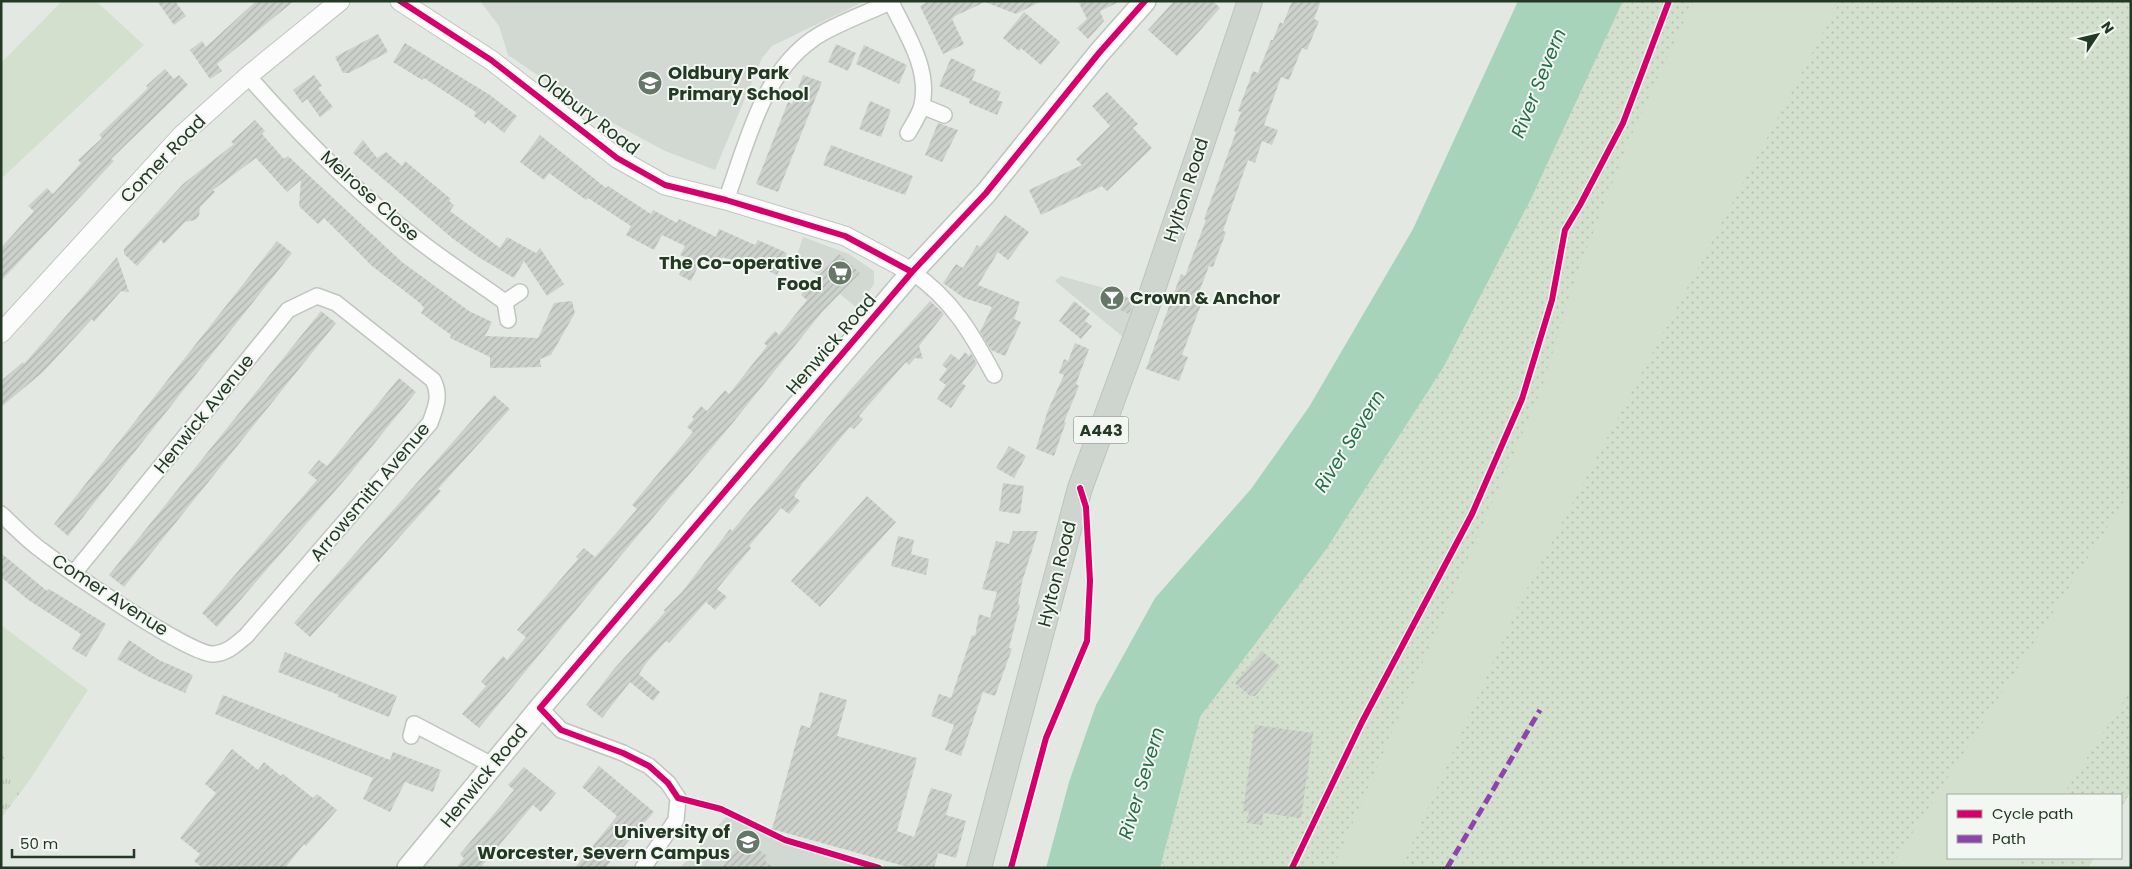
<svg xmlns="http://www.w3.org/2000/svg" width="2132" height="869" font-family="Poppins,sans-serif">
  <defs>
    <pattern id="grass-dots" width="8" height="8" patternUnits="userSpaceOnUse" patternTransform="scale(1.25)"><rect width="8" height="8" fill="#d4e0ce"/><path d="M2 2h.1M6 6h.1" fill="none" stroke="#b6c1b1" stroke-width="1.8" stroke-linecap="round"/></pattern>
    <pattern id="park-tufts" width="24" height="20" patternUnits="userSpaceOnUse" patternTransform="scale(1.25)"><rect width="24" height="20" fill="#d4e0ce"/><path d="M3 7l-1-3M5 7V3M7 7l1-3M15 17l-1-3M17 17v-4M19 17l1-3" fill="none" stroke="#b6c1b1"/></pattern>
    <pattern id="building-hatch" width="6" height="6" patternUnits="userSpaceOnUse" patternTransform="scale(1.25)"><rect width="6" height="6" fill="#ccd1cc"/><path d="M-1 1l2-2M0 6l6-6M5 7l2-2" fill="none" stroke="#afb4af"/></pattern>
  </defs>
  <rect width="100%" height="100%" fill="#e3e8e3"/>
  <!-- built -->
  <path fill="#d2d9d2" d="M480 1H865L772 46 762 58 715 170 665 151 587 109 508 55 499 26Z
    M803 237 849 254 874 271V284L857 308 796 258Z
    M1061 276 1111 290 1138 302 1123 337 1055 281Z
    M726 817 859 868H680Z"/>
  <!-- grass -->
  <path fill="url(#grass-dots)" d="M1623 1H2131V791L2121 809V795H1948V858H2094L2088 868H1160L1200 717 1325 551 1443 368 1531 199Z"/>
  <!-- park -->
  <path fill="url(#park-tufts)" d="M1 754 29 781 1 818Z"/>
  <!-- garden -->
  <path fill="#d4e0ce" d="M62 1H96L144 45 1 179V63Z
    M1693 1H1840L1522 598 1401 868H1333L1540 393 1578 271 1628 143Z
    M2131 490V690L2063 795H1948V858H2022L2015 868H1890Z
    M1 625 88 690 29 781 1 754Z"/>
  <!-- water -->
  <path fill="#a8d3bb" d="M1518 1H1623L1531 199 1443 368 1325 551 1200 717 1160 868H1046L1069 782 1096 705 1155 598 1251 489 1309 407 1413 229Z"/>
  <!-- building -->
  <path fill="url(#building-hatch)" d="M157 1H175L186 16 174 25Z
    M256 1H294L217 64 222 71 210 79 190 50 202 41 206 47Z
    M929 1H1042L1016 14 985 2 955 16 952 19 964 44 943 54 920 6Z
    M1078 1H1121L1100 11 1104 21 1088 39 1077 28 1087 19Z
    M1174 1H1213L1220 8 1177 56 1148 30Z
    M1292 1H1321L1314 19 1319 21 1307 50 1302 48 1289 80 1281 77 1264 125 1278 130 1272 145 1262 141 1255 163 1248 160 1223 231 1226 232 1213 267 1209 266 1196 300 1202 302 1182 355 1188 357 1179 381 1146 369 1181 274 1185 276 1206 220 1204 219 1236 132 1234 131 1241 112 1238 111 1253 71 1258 73 1271 40H1273L1280 22 1283 24Z
    M1024 12 1060 42 1041 65 1021 48 1019 51 1003 38Z
    M378 34 388 52 349 73H343L335 57Z
    M405 43 490 95 517 116 504 133 488 120 485 124 474 116 476 112 424 78 422 80 393 62Z
    M836 44 856 53 848 71 828 62Z
    M864 45 907 65 899 84 856 64Z
    M951 58 976 70 972 80 1001 92 997 100 1003 102 997 115 969 103 970 99 939 86Z
    M165 69 174 79 179 75 188 85 111 159 114 161 1 281V248L34 211 28 206 47 188 53 194 81 163 78 160 102 138 99 135 148 88 146 86Z
    M314 75 322 86 318 88 333 107 320 117 307 99 302 103 293 90Z
    M803 75 822 82 778 192 756 184 788 102 792 104Z
    M1107 92 1138 124 1133 128 1152 148 1107 191 1102 186 1041 215 1029 190 1082 165 1076 159 1110 126 1092 106Z
    M870 101 891 110 881 137 859 129Z
    M255 120 265 131 262 134 284 159 288 156 402 262 469 311 492 322 485 336 538 338 554 303 572 301 575 313 551 355 540 359 541 367 490 368V357L450 338 451 335 421 313 424 308 420 303 372 266 324 218 318 224 304 211 299 206 301 180 287 192 256 158 213 190 215 192 200 207 199 216 195 220 185 222 164 244 161 240 137 266 124 254V249L183 184 234 144 231 142Z
    M938 123 958 130 942 162 925 155Z
    M540 135 606 188 608 186 651 214 653 210 677 223 679 219 716 237 719 229 755 245 758 240 787 253 777 275 740 258 738 263 723 257 718 265 702 258 691 281 679 275 687 258 680 255 685 246 662 235 654 250 626 235 631 226 588 198 586 200 549 173 544 180 520 162Z
    M363 140 377 158 386 152 402 166 405 161 451 199 449 201 454 205 450 211 500 248 507 237 536 253 540 248 564 284 547 296 524 261 514 278 480 258 452 238 353 153Z
    M831 145 913 176 905 195 823 165Z
    M1005 215 1029 232 1008 260 998 252 978 285 1020 302 1014 319 1021 322 1005 356 991 350 980 332 992 307 964 298 943 283 956 264 963 268 977 245 980 247Z
    M277 241 292 253 68 536 54 524Z
    M839 254 860 273 822 312 731 425 613 565 479 728 462 714 486 686 481 682 503 656 507 660 526 637 517 630 578 559 576 557 584 548 595 557 618 531 637 509 632 505 693 432 687 427 694 419 692 417 701 406 707 411 725 390 729 394 767 346 764 343 775 331 779 335 807 300 801 295Z
    M117 257 129 292 121 291 94 322 92 319 43 372 1 407V381L23 362 24 364Z
    M1111 290 1134 301 1129 314 1105 303Z
    M930 301 944 314 919 346 923 359 915 358 909 365 906 362 859 416 863 419 854 429 850 427 802 484 794 496 800 501 789 514 781 508 749 546 751 548 717 589 727 597 715 610 706 602 669 643 666 641 647 662 639 674 660 692 653 701 630 682 602 718 586 705 614 669 665 612 664 610 682 592 730 529 732 531 851 389Z
    M1074 301 1090 314 1085 321 1092 326 1081 339 1059 321Z
    M321 311 336 323 124 587 109 575Z
    M1075 343 1089 349 1076 384 1079 386 1064 422H1066L1054 456 1036 449 1048 410 1064 375 1059 373 1064 359 1068 361Z
    M965 352 969 356 971 353 977 364 962 383 966 386 951 408 937 399 946 385 939 380 947 369 942 365 951 354 959 360Z
    M399 378 416 392 348 476 217 627 202 613 317 480 308 473 319 460 327 466Z
    M494 395 510 409 438 489 441 491 310 637 294 623Z
    M1009 446 1026 456 1014 478 996 468Z
    M1003 483 1024 486 1020 514 999 511Z
    M867 496 896 522 820 607 791 581Z
    M1013 531H1038L1022 582 1018 604 1020 605 1009 648 1012 649 995 696 983 692 961 756 945 750 954 725 931 716 939 694 951 698 972 635 975 636 979 614 990 618 997 592 982 589 986 576 996 541 1009 544Z
    M898 536 914 540 911 554 929 559 926 575 891 566Z
    M1 553 47 591 49 589 106 624 86 657 72 649 81 634 27 599 1 577Z
    M129 640 159 660 193 675 185 693 149 677 117 659Z
    M1262 651 1280 666 1255 696H1250L1235 683Z
    M285 652 397 696 389 717 338 697 339 695 278 672Z
    M820 692 847 700 837 736 917 758 897 831 914 837 931 788 952 794 946 815 966 821 956 858 938 853 934 868H911L772 829 801 725 810 728Z
    M223 695 390 760 393 752 441 770 433 792 405 782 390 812 363 799 373 778 215 714Z
    M1255 725 1313 733 1301 818 1263 813 1262 825 1247 823 1249 812 1243 811Z
    M232 749 258 770 264 762 281 776 283 774 313 798 317 794 337 810 306 846 304 844 285 868H203L194 861 200 854 180 838 216 793 205 784Z
    M599 766 654 812 605 868H575L617 816 582 787Z
    M524 767 556 793 541 812 533 805 480 868H456L464 858 460 854 514 790 508 785Z
    M744 839 767 856 764 860 774 868H722Z"/>
  <g fill="none" stroke-linecap="round" stroke-linejoin="round">
    <defs>
      <path id="minor" d="M891 2C906 34 930 68 922 105 920 114 913 124 908 133
        M248 76C299 134 357 194 418 240 446 262 476 281 505 302
        M922 106 944 115
        M726 200C747 144 761 75 813 39 832 25 870 12 892 1
        M912 272C952 299 972 334 994 375
        M508 320 505 302 520 292
        M1 514C14 526 27 540 41 550 66 569 190 656 214 654 228 653 236 644 246 636L430 423C436 407 441 395 433 380L336 303 317 296 288 310 74 573
        M540 708 561 730 623 753 649 766 668 783 678 798 676 820 643 868
        M411 736 414 724 494 766"/>
      <path id="tertiary" d="M400 1 491 60 617 158 665 185 726 200 845 236 912 272
        M1 333 183 134 248 76 340 1"/>
      <path id="secondary" d="M408 868 540 708 912 272 986 193 1099 53 1145 1"/>
      <path id="primary" d="M979 868 1080 488 1149 301 1250 1"/>
    </defs>
    <!-- minor casing -->
    <use href="#minor" stroke="#c0c5c0" stroke-width="18"/>
    <!-- tertiary casing -->
    <use href="#tertiary" stroke="#c0c5c0" stroke-width="21"/>
    <!-- secondary casing -->
    <use href="#secondary" stroke="#bec4be" stroke-width="24"/>
    <!-- primary casing -->
    <use href="#primary" stroke="#bcc4bc" stroke-width="26"/>
    <!-- minor -->
    <use href="#minor" stroke="#fbfcfb" stroke-width="15"/>
    <!-- tertiary -->
    <use href="#tertiary" stroke="#fbfcfb" stroke-width="19"/>
    <!-- secondary -->
    <use href="#secondary" stroke="#fbfcfb" stroke-width="21"/>
    <!-- primary -->
    <use href="#primary" stroke="#ced4ce" stroke-width="24"/>
    <!-- quiet -->
    <path stroke="#8e44ad" stroke-width="5" stroke-dasharray="10 5" stroke-linecap="butt" d="M1447 868 1540 710"/>
    <defs>
      <path id="cycleway" d="M400 1 491 60 617 158 665 185 726 200 845 236 912 272
        M879 868 785 840 721 809 678 798 668 783 649 766 623 753 561 730 540 708 912 272 986 193 1099 53 1145 1
        M1011 868 1046 738 1087 641 1090 581 1086 507 1080 488
        M1292 868 1362 722 1472 514 1522 399 1552 300 1565 230 1580 205 1623 123 1669 1"/>
    </defs>
    <!-- cycleway casing -->
    <use href="#cycleway" stroke="#f2f7f1" stroke-width="9"/>
    <!-- cycleway -->
    <use href="#cycleway" stroke="#d6006c" stroke-width="6"/>
  </g>
  <!-- icons -->
  <defs>
    <symbol id="school-disc" viewBox="-11 -11 22 22"><circle r="9.5" fill="#667667" stroke="#f2f7f1"/><path d="M0-5L7-2L0 1L-7-2ZM-4 1L0 2.5L4 1V4Q0 6-4 4Z" fill="#fff"/></symbol>
    <symbol id="supermarket-disc" viewBox="-11 -11 22 22"><circle r="9.5" fill="#667667" stroke="#f2f7f1"/><path d="M-6-5.5h2.5l.6 2H6L4.5 2H-2.5L-4.4-4H-6ZM-1.5 3.2a1.3 1.3 0 1 0 .1 0ZM3 3.2a1.3 1.3 0 1 0 .1 0Z" fill="#fff"/></symbol>
    <symbol id="bar-disc" viewBox="-11 -11 22 22"><circle r="9.5" fill="#667667" stroke="#f2f7f1"/><path d="M-6-5H6L.8 .8V4.5H3.5V6h-7V4.5H-.8V.8Z" fill="#fff"/></symbol>
    <symbol id="university-disc" viewBox="-11 -11 22 22"><circle r="9.5" fill="#667667" stroke="#f2f7f1"/><path d="M0-5L7-2L0 1L-7-2ZM-4 1L0 2.5L4 1V4Q0 6-4 4Z" fill="#fff"/></symbol>
  </defs>
  <g fill-rule="evenodd">
    <use href="#school-disc" x="636" y="69" width="28" height="28"/>
    <use href="#supermarket-disc" x="826" y="259" width="28" height="28"/>
    <use href="#bar-disc" x="1098" y="284" width="28" height="28"/>
    <use href="#university-disc" x="734" y="828" width="28" height="28"/>
  </g>
  <g text-anchor="middle" stroke-width="4" stroke-linejoin="round" paint-order="stroke">
    <!-- shield labels -->
    <rect fill="#f2f7f1" stroke="#617262" stroke-width="1" x="1073.5" y="416.5" width="55" height="27" rx="4"/>
    <g font-size="16" font-weight="bold" fill="#233924">
      <text x="1101" y="436">A443</text>
    </g>
    <!-- poi labels -->
    <g font-size="18" font-weight="bold" fill="#233924" stroke="#f2f7f1" text-anchor="start">
      <text x="668" y="79">Oldbury Park<tspan x="668" dy="21">Primary School</tspan></text>
      <text x="822" y="269" text-anchor="end">The Co-operative<tspan x="822" dy="21">Food</tspan></text>
      <text x="1130" y="304">Crown &amp; Anchor</text>
      <text x="730" y="838" text-anchor="end">University of<tspan x="730" dy="21">Worcester, Severn Campus</tspan></text>
    </g>
    <!-- street labels -->
    <g font-size="18" fill="#233924" stroke="#f2f7f1">
      <text transform="translate(588 114) rotate(37)" y="6">Oldbury Road</text>
      <text transform="translate(163 159) rotate(-46)" y="6">Comer Road</text>
      <text transform="translate(1186 190) rotate(-72)" y="6">Hylton Road</text>
      <text transform="translate(370 196) rotate(42)" y="6">Melrose Close</text>
      <text transform="translate(831 344) rotate(-49)" y="6">Henwick Road</text>
      <text transform="translate(204 414) rotate(-51)" y="6">Henwick Avenue</text>
      <text transform="translate(370 492) rotate(-50)" y="6">Arrowsmith Avenue</text>
      <text transform="translate(1057 574) rotate(-76)" y="6">Hylton Road</text>
      <text transform="translate(110 595) rotate(33)" y="6">Comer Avenue</text>
      <text transform="translate(484 776) rotate(-51)" y="6">Henwick Road</text>
    </g>
    <!-- water labels -->
    <g font-size="19" font-style="italic" fill="#246e47" stroke="#f2f7f1">
      <text transform="translate(1538 83) rotate(-68)" y="7">River Severn</text>
      <text transform="translate(1349 441) rotate(-58)" y="7">River Severn</text>
      <text transform="translate(1141 783) rotate(-73)" y="7">River Severn</text>
    </g>
  </g>
  <!-- border -->
  <rect width="2132" height="869" fill="none" stroke="#233924" stroke-width="5"/>
  <!-- legend -->
  <rect x="1947" y="794" width="175" height="65" fill="#f2f7f1" stroke="#9fab9f"/>
  <rect x="1957" y="810" width="25" height="8" fill="#d6006c" stroke="#9fab9f"/>
  <text x="1992" y="819" font-size="15" fill="#233924">Cycle path</text>
  <rect x="1957" y="835" width="25" height="8" fill="#8e44ad" stroke="#9fab9f"/>
  <text x="1992" y="844" font-size="15" fill="#233924">Path</text>
  <!-- north arrow -->
  <g transform="translate(2097 35) rotate(55)" stroke="#f2f7f1" stroke-width="4" paint-order="stroke">
  <path d="M0-4L9 19L0 12L-9 19Z" fill="#233924"/>
  <text y="-8" font-size="14" font-weight="bold" text-anchor="middle" fill="#233924">N</text>
  </g>
  <!-- scale -->
  <path d="M12 849v8h122v-8" fill="none" stroke="#233924" stroke-width="2.5"/>
  <text x="20" y="849" font-size="15" fill="#233924" stroke="#f2f7f1" stroke-width="4" paint-order="stroke">50 m</text>
</svg>
